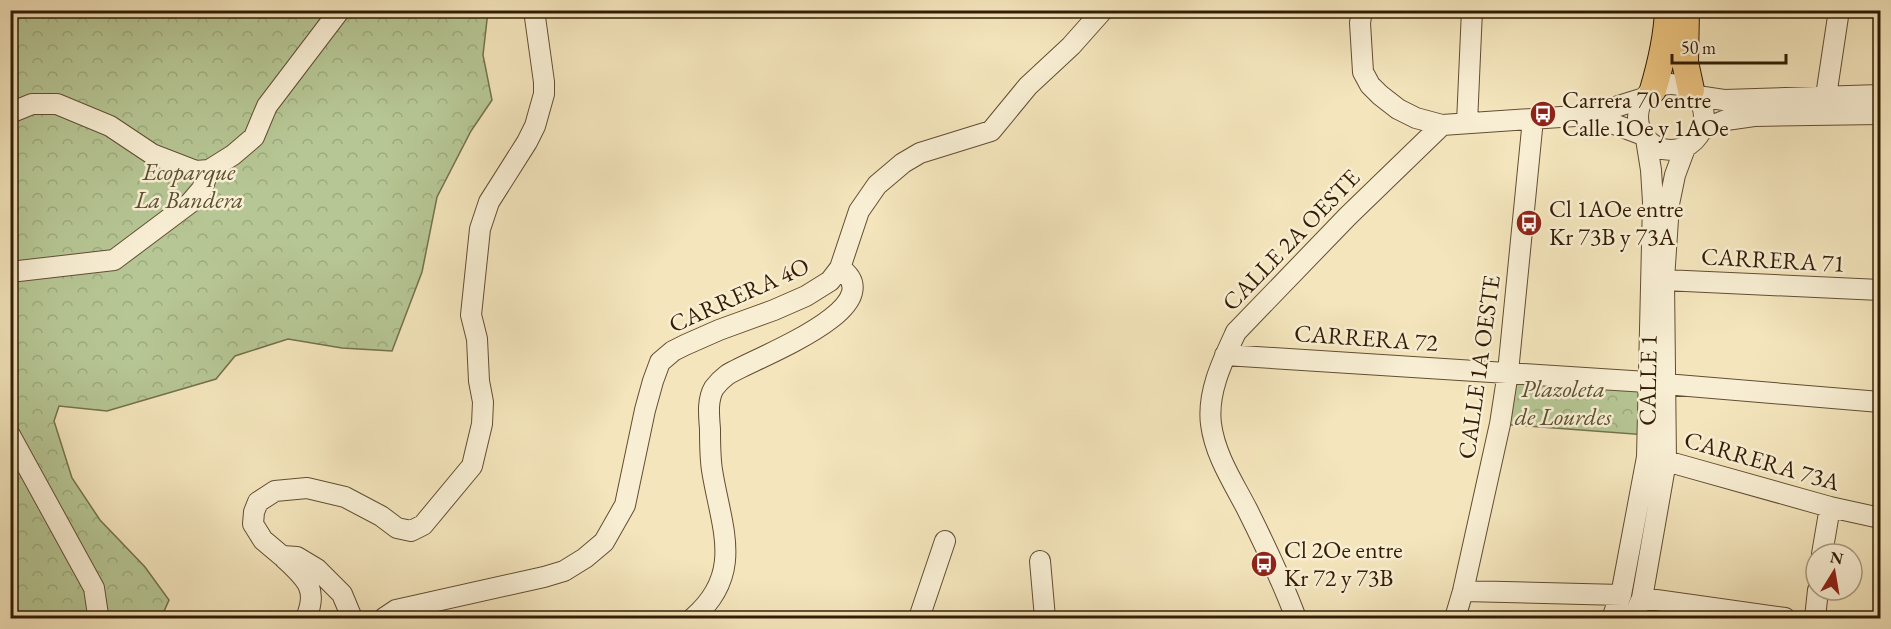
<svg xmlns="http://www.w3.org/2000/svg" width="1891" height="629" font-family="'EB Garamond',serif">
  <defs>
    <pattern id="forest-crowns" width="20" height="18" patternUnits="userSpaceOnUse" patternTransform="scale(1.5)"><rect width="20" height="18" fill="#b6c694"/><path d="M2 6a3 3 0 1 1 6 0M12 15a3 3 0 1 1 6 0" fill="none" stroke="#9daa7e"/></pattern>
  </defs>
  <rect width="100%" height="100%" fill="#f4e5bc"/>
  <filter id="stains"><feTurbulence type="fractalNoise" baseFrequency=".00333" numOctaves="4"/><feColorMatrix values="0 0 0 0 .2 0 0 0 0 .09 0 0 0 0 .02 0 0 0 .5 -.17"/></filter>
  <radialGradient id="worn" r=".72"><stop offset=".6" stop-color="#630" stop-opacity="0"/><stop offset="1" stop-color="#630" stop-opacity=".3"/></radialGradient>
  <!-- forest -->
  <path fill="url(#forest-crowns)" stroke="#74714c" stroke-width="1.5" d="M10 11H488L483 55 492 100 471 131 437 197 422 272 392 351 342 348 288 339 235 356 216 379 107 411 59 406 54 421 72 478 100 520 145 567 169 600 161 618H11Z
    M1508 372 1647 382V435L1500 424Z"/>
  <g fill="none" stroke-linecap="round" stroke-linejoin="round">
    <defs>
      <path id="minor" d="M1362 10 1360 23 1363 72 1370 85 1380 95 1398 109 1416 118 1442 125 1590 115 1644 98
        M1638 117a33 33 0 1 1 66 0a33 33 0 1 1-66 0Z
        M1697 96 1724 100 1880 95
        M1826 96 1839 10
        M10 113 32 104H57L110 126 152 154 196 171 209 170
        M1590 115 1643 135
        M1467 123 1472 10
        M1702 130 1726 120 1754 116 1880 114
        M10 272 114 260 190 203 202 189 209 170 233 155 254 137 267 106 340 10
        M1664 280 1880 290
        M1225 355 1647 382
        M1665 384 1880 402
        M10 435 94 588 98 615 95 618
        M1666 461 1830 507 1880 518
        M1822 554 1830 507
        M284 558C305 578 319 588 306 618
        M1040 561 1045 618
        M1463 591 1621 595
        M1642 598 1785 618
        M352 618 342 594 317 569 297 557 282 556 263 540 253 524 254 512 258 502 275 491 307 488 345 497 381 516 397 528 411 531 423 525 472 466 482 424 483 402 479 381 477 339 471 315 480 229 489 202 527 142 535 126 544 94V82L534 10
        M384 618 396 610 544 577 564 571 585 558 604 542 625 505 645 410 653 381 660 362 673 351 685 345 719 330 774 310 806 296 830 281 840 268 859 211 877 185 903 163 920 153 991 131 1028 86 1071 46 1103 10
        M693 618C745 573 721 527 712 470 710 457 710 442 710 429 709 416 707 400 714 388 717 384 723 378 727 375 749 360 896 308 840 268
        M919 618 945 541
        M1296 618C1282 581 1265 545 1247 509 1233 482 1215 455 1211 424 1207 392 1223 360 1236 332L1348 216 1442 125
        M1455 618 1463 591 1500 424 1508 372 1533 119
        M1612 618 1621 595 1647 457 1653 202 1651 170 1646 139
        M1633 618 1642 598 1666 461 1664 280 1669 204 1675 175 1685 148
        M1815 618 1818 590"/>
      <path id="major" d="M1686 10 1685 62 1691 90
        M1653 90C1661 63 1667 38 1668 10"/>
    </defs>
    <!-- minor casing -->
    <use href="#minor" stroke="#624e32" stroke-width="22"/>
    <!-- major casing -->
    <use href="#major" stroke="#321c04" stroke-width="28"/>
    <!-- minor -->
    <use href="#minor" stroke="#f8eed3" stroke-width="20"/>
    <!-- major -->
    <use href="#major" stroke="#eac27e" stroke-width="26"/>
  </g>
  <!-- icons -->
  <defs>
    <symbol id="bus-disc" viewBox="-11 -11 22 22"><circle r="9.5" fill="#8f2418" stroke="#f8eed3"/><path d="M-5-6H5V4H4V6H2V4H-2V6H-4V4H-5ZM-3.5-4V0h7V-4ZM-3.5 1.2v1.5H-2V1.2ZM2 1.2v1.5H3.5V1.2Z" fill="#fff"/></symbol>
  </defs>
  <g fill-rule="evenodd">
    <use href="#bus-disc" x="1528" y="99" width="30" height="30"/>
    <use href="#bus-disc" x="1514" y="208" width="30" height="30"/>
    <use href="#bus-disc" x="1249" y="549" width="30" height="30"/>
  </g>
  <g text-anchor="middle" stroke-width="5" stroke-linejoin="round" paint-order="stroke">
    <!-- poi labels -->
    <g font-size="24" fill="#321c04" stroke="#f8eed3" text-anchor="start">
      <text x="1562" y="108">Carrera 70 entre<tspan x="1562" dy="28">Calle 1Oe y 1AOe</tspan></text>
      <text x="1549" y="217">Cl 1AOe entre<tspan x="1549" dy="28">Kr 73B y 73A</tspan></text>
      <text x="1284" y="558">Cl 2Oe entre<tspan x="1284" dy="28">Kr 72 y 73B</tspan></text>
    </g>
    <!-- park labels -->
    <g font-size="24" font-style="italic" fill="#5a4f2f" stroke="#f8eed3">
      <text x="189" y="180">Ecoparque<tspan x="189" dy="28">La Bandera</tspan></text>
      <text x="1563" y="397">Plazoleta<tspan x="1563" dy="28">de Lourdes</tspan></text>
    </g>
    <!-- street labels -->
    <g font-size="24" fill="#321c04" stroke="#f8eed3">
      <text transform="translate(1291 240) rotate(-46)" y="8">CALLE 2A OESTE</text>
      <text transform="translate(1773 260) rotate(3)" y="8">CARRERA 71</text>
      <text transform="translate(739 295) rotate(-24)" y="8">CARRERA 4O</text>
      <text transform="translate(1366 338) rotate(4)" y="8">CARRERA 72</text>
      <text transform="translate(1479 367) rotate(-82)" y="8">CALLE 1A OESTE</text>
      <text transform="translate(1648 380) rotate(-89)" y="8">CALLE 1</text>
      <text transform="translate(1762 461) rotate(16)" y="8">CARRERA 73A</text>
    </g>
  </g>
  <!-- margin -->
  <rect width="1891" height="629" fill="none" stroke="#f4e5bc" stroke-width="36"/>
  <rect x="12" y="12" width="1867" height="605" fill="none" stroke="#321c04" stroke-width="3"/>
  <rect x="18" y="18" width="1855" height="593" fill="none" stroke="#321c04" stroke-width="1.5"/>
  <!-- north arrow -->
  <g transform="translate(1834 572) rotate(11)"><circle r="28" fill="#f8eed3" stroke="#a99a80" stroke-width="1.5"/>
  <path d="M0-4.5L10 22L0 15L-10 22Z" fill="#8f2418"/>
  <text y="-9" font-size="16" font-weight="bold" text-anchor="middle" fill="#321c04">N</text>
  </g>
  <!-- scale -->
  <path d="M1672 54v9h114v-9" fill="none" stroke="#321c04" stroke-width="3"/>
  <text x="1681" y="54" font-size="18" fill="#321c04" stroke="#f8eed3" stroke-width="4.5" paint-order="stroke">50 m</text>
  <rect width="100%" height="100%" filter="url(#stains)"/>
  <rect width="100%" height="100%" fill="url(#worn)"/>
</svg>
